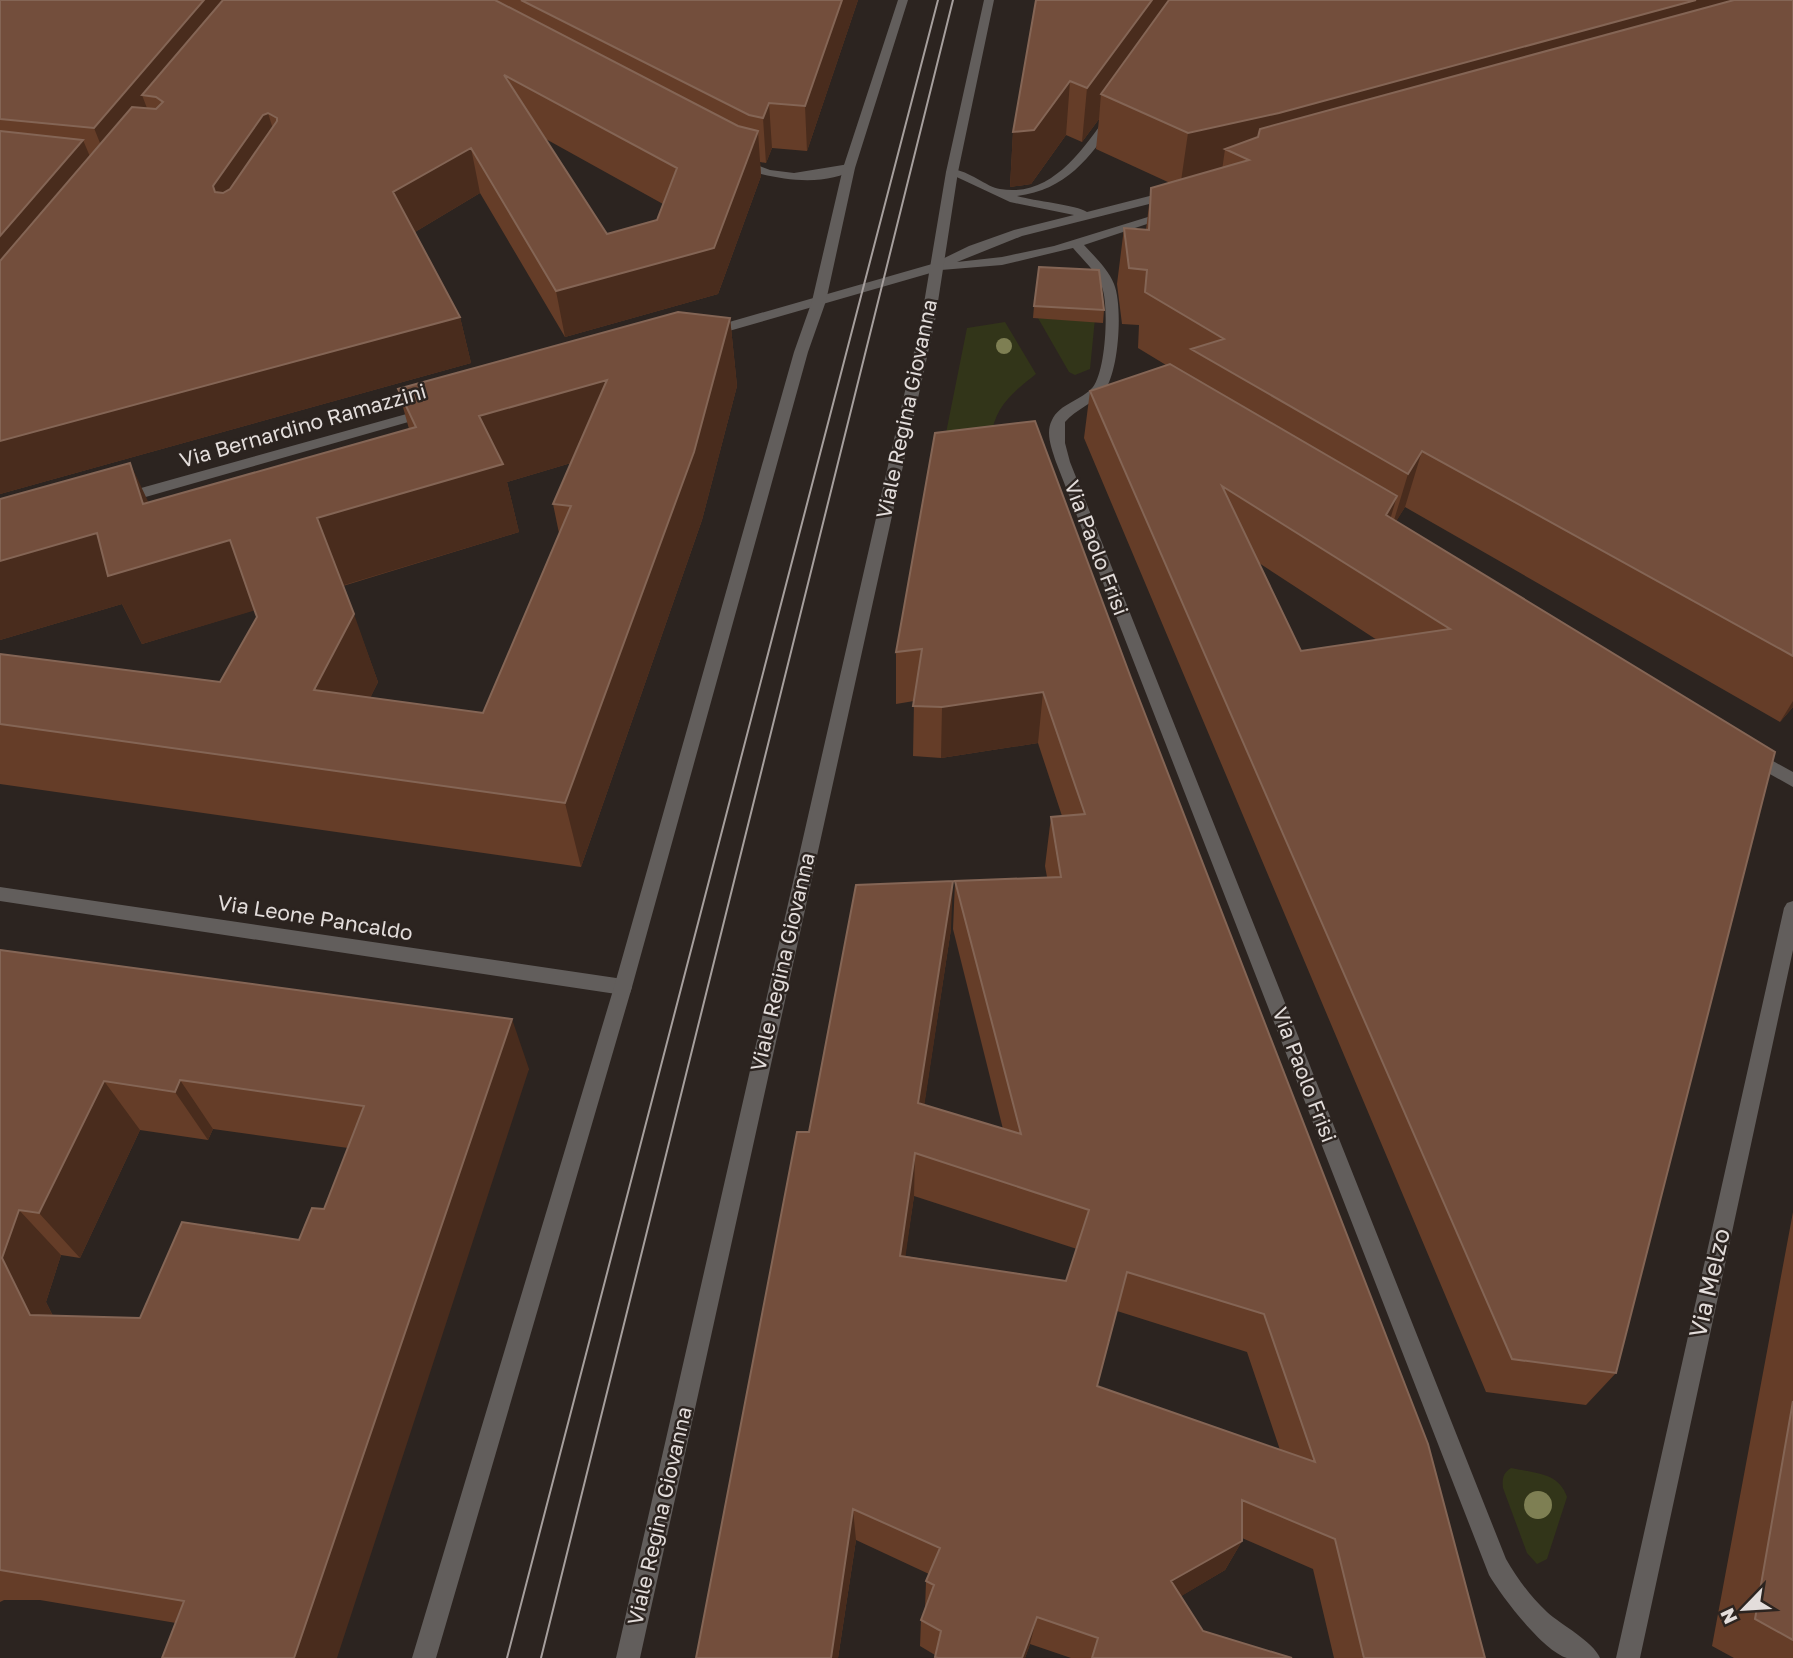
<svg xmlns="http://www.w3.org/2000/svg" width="1793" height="1658" font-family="'Golos Text',sans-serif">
  <rect width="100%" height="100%" fill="#2c2420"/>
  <!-- green -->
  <path fill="#323519" d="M1098 288 1090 369 1075 375 1069 372 1038 318 1069 320Z
    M1005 322 1036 374C1013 392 994 407 991 438L941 458 967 328Z
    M1511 1468C1534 1473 1559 1472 1567 1497L1547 1559 1537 1564 1527 1553 1503 1488C1502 1479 1503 1473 1511 1468Z"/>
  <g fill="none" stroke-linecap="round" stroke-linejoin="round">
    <!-- minor -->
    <path fill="#625e5c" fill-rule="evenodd" d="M1110 115 1116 119C1090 158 1066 190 1017 196 1034 201 1077 205 1087 212L1173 190 1177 191V197L1022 236 957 262 1002 257 1054 246 1164 212 1168 211 1174 215 1084 245C1095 257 1108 269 1114 284 1123 306 1119 373 1104 391 1093 404 1076 409 1065 422V443L1070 462 1506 1559C1517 1578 1530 1596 1547 1612 1561 1625 1593 1641 1600 1658 1590 1658 1576 1658 1567 1658 1543 1651 1502 1597 1489 1575L1056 462C1052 449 1045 433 1052 420 1059 404 1082 400 1093 387 1106 370 1109 306 1102 287 1097 272 1083 260 1073 248L1002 265 941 270 715 335H705L703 332 705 329 932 264 969 246 1014 230 1074 215 1010 202 946 172C959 162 985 187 1000 189 1050 198 1082 151 1106 117Z
      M741 159 770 170 794 173 849 164 855 168C827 189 766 179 737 166V160Z
      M428 408 433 409V415L121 504 114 499 116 495Z
      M1751 749 1793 772V787L1745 760 1743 755 1745 750Z
      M0 887 623 979 630 981 632 987 630 993 623 995 0 901Z
      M1793 901V950L1640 1658H1616L1784 908 1787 903Z"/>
    <!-- tertiary -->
    <path fill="#625e5c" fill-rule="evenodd" d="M898 0H908L855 168 826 301 808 352 632 987 436 1658H412L614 987 794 352 812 301 843 168Z
      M984 0H994L958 172 935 321 640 1658H616L921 321 946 172Z"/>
    <!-- tram -->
    <path stroke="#a69f9d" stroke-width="2" d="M507 1658 938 0
      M541 1658 953 0"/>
  </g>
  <!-- trees -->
  <g fill="#7e7f53">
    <circle cx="1004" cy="346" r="8"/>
    <circle cx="1538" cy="1505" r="14"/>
  </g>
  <!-- wall -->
  <path fill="#653d28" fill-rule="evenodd" d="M0 0H858L807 151 772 148 766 163 760 162 761 176 718 294 565 337 480 193 415 232 460 317 471 363 0 494ZM544 138 663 204 657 220 607 234Z
    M1036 0H1793V707L1780 722 1405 507 1396 521 1775 752 1616 1373 1586 1405 1486 1392 1084 438 1090 391 1166 365 1138 348 1139 325 1122 324 1117 284 1124 228 1146 230 1151 188 1170 183 1096 149 1099 119 1082 142 1066 135 1031 184 1010 187 1013 132ZM1259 563 1377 640 1301 651Z
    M1034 306 1104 310 1103 323 1033 318Z
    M730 318 737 386 702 520 581 867 0 784V654L220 682 257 617 254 610 142 644 122 604 0 640V499L149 503 409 429 398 389ZM571 463 553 504 559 533 483 713 370 698 378 682 343 586 519 532 507 482Z
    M935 433 1485 1658H1334L1313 1569 1242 1538V1541L1225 1570 1181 1596 1203 1631 1292 1658H1071L1030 1644 1025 1658H935V1655L920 1646 921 1620 925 1610 926 1581 929 1574 856 1540 838 1658H696L809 1132 951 929 924 1105 1003 1129 953 929 955 881 1047 877 1045 866 1051 817 1062 816 1038 743 941 758 913 756 914 701 896 704V652ZM914 1196 1077 1249 1066 1281 905 1256ZM1117 1311 1247 1352 1280 1450 1097 1386Z
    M0 950 529 1069 176 1623 40 1600H4L0 1602ZM213 1129 348 1148 324 1209 299 1240 140 1318 53 1316 46 1302 61 1255 80 1258 140 1130 208 1140Z
    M1793 1212V1658H1734L1712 1646Z"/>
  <!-- shaded-wall -->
  <path fill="#492c1d" d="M204 0H255L163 102 156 97 142 95 153 124 112 173 94 128Z
    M842 0H858L807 151 805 106Z
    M1152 0H1184L1101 94 1099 119 1082 142 1087 88Z
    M1696 0H1793L1249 160 1225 149 1221 178 1180 188 1188 133Z
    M1070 81 1066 135 1031 184 1010 187 1013 132Z
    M769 103 772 148 766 163 763 118Z
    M268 113 282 158 229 232 213 186 263 115Z
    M758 131 761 176 718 294 565 337 556 291 714 248Z
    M83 140 102 185 0 308V236Z
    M471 148 480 193 405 238 393 192Z
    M460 317 471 363 0 494V441Z
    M730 318 737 386 702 520 581 867 565 803Z
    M607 380 618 449 507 482 519 532 341 586 317 518 479 416Z
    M1422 451 1405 507 1391 530 1408 474Z
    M130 463 162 531 230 540 259 609 142 644 122 604 0 640V561L143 504Z
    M1397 496 1383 544 1386 515Z
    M354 614 378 682 341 757 314 690Z
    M1043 692 1038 743 941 758 942 707Z
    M1793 701V707L1780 722Z
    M953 881 951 929 918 1147V1103Z
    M512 1019 529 1069 337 1658H294Z
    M180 1080 213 1129 208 1140 175 1092Z
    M104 1081 140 1130 80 1258 39 1213Z
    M915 1153 914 1196 900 1295V1256Z
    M19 1210 61 1255 46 1302 73 1357 30 1315 2 1258Z
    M853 1509 856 1540 838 1658H831Z
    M1242 1541 1225 1570 1158 1610 1171 1581Z
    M1037 1617 1030 1644 1025 1658H1022Z"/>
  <!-- building -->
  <path fill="#734e3c" stroke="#846555" stroke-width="2" fill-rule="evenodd" d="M0 0H204L94 128 0 119Z
    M223 0H495L738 126 758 131 714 248 556 291 471 148 393 192 460 317 0 441V261L132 107 156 109 163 102 156 97 142 95ZM504 75 677 168 657 220 607 234ZM268 113 277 118V121L230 189 223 193 215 192 213 186 263 115Z
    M521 0H842L805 106 769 103 763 118 749 115Z
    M1036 0H1152L1087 88 1070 81 1034 130 1013 132Z
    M1169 0H1696L1279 113 1188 133 1101 94Z
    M1734 0H1793V656L1422 451 1408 474 1191 349 1224 339 1145 292 1147 270 1129 268 1124 228 1149 230 1151 188 1249 160 1225 149 1258 137 1260 129Z
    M0 131 83 140 0 236Z
    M1039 267 1099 270 1104 310 1034 306Z
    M678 312 730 318 694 452 565 803 0 724V654L220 682 257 617 230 540 108 576 97 533 0 561V499L130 463 143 504 416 427 398 389ZM607 380 553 504 571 506 483 713 314 690 354 614 317 518 503 464 479 416Z
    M1170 364 1397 496 1386 515 1775 752 1616 1373 1512 1359 1090 391ZM1222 486 1450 629 1301 651Z
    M1035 421 1131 678 1428 1444 1485 1658H1364L1335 1539 1242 1500V1541L1171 1581 1203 1631 1292 1658H1092L1098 1638 1037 1617 1022 1658H938L935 1657 941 1631 921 1620 934 1585 926 1581 940 1548 853 1509 831 1658H696L797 1132H809L856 885 953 881 918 1103 1021 1134 955 881 1061 877 1051 817 1085 814 1043 692 942 707 913 706 922 649 896 652 935 433ZM915 1153 1089 1210 1066 1281 900 1256ZM1127 1272 1264 1314 1315 1462 1097 1386Z
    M0 950 512 1019 294 1658H162L184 1601 0 1570ZM180 1080 364 1106 324 1209 312 1208 299 1240 182 1222 140 1318 30 1315 2 1258 19 1210 39 1213 104 1081 175 1092Z
    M1793 1401V1640L1755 1619Z"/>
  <g text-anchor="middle" stroke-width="5" stroke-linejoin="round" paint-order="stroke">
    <!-- street labels -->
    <g font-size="21" fill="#e3dddb" stroke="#2c2420">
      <text transform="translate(907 409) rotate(-78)" y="7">Viale Regina Giovanna</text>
      <text transform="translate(303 426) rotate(-16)" y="7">Via Bernardino Ramazzini</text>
      <text transform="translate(1096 548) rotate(69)" y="7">Via Paolo Frisi</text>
      <text transform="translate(315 918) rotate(9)" y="7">Via Leone Pancaldo</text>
      <text transform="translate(783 962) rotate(-77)" y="7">Viale Regina Giovanna</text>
      <text transform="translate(1304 1075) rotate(69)" y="7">Via Paolo Frisi</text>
      <text transform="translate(660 1516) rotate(-77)" y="7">Viale Regina Giovanna</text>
    </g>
    <!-- near-street labels -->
    <g font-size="24" fill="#e3dddb" stroke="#2c2420">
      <text transform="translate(1710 1283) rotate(-77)" y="8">Via Melzo</text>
    </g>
  </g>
  <!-- north arrow -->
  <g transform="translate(1744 1609) rotate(245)" stroke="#2c2420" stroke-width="5" paint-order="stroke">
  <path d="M0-5L12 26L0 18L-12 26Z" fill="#e3dddb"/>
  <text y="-10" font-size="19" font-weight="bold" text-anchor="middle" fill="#e3dddb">N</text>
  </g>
</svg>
